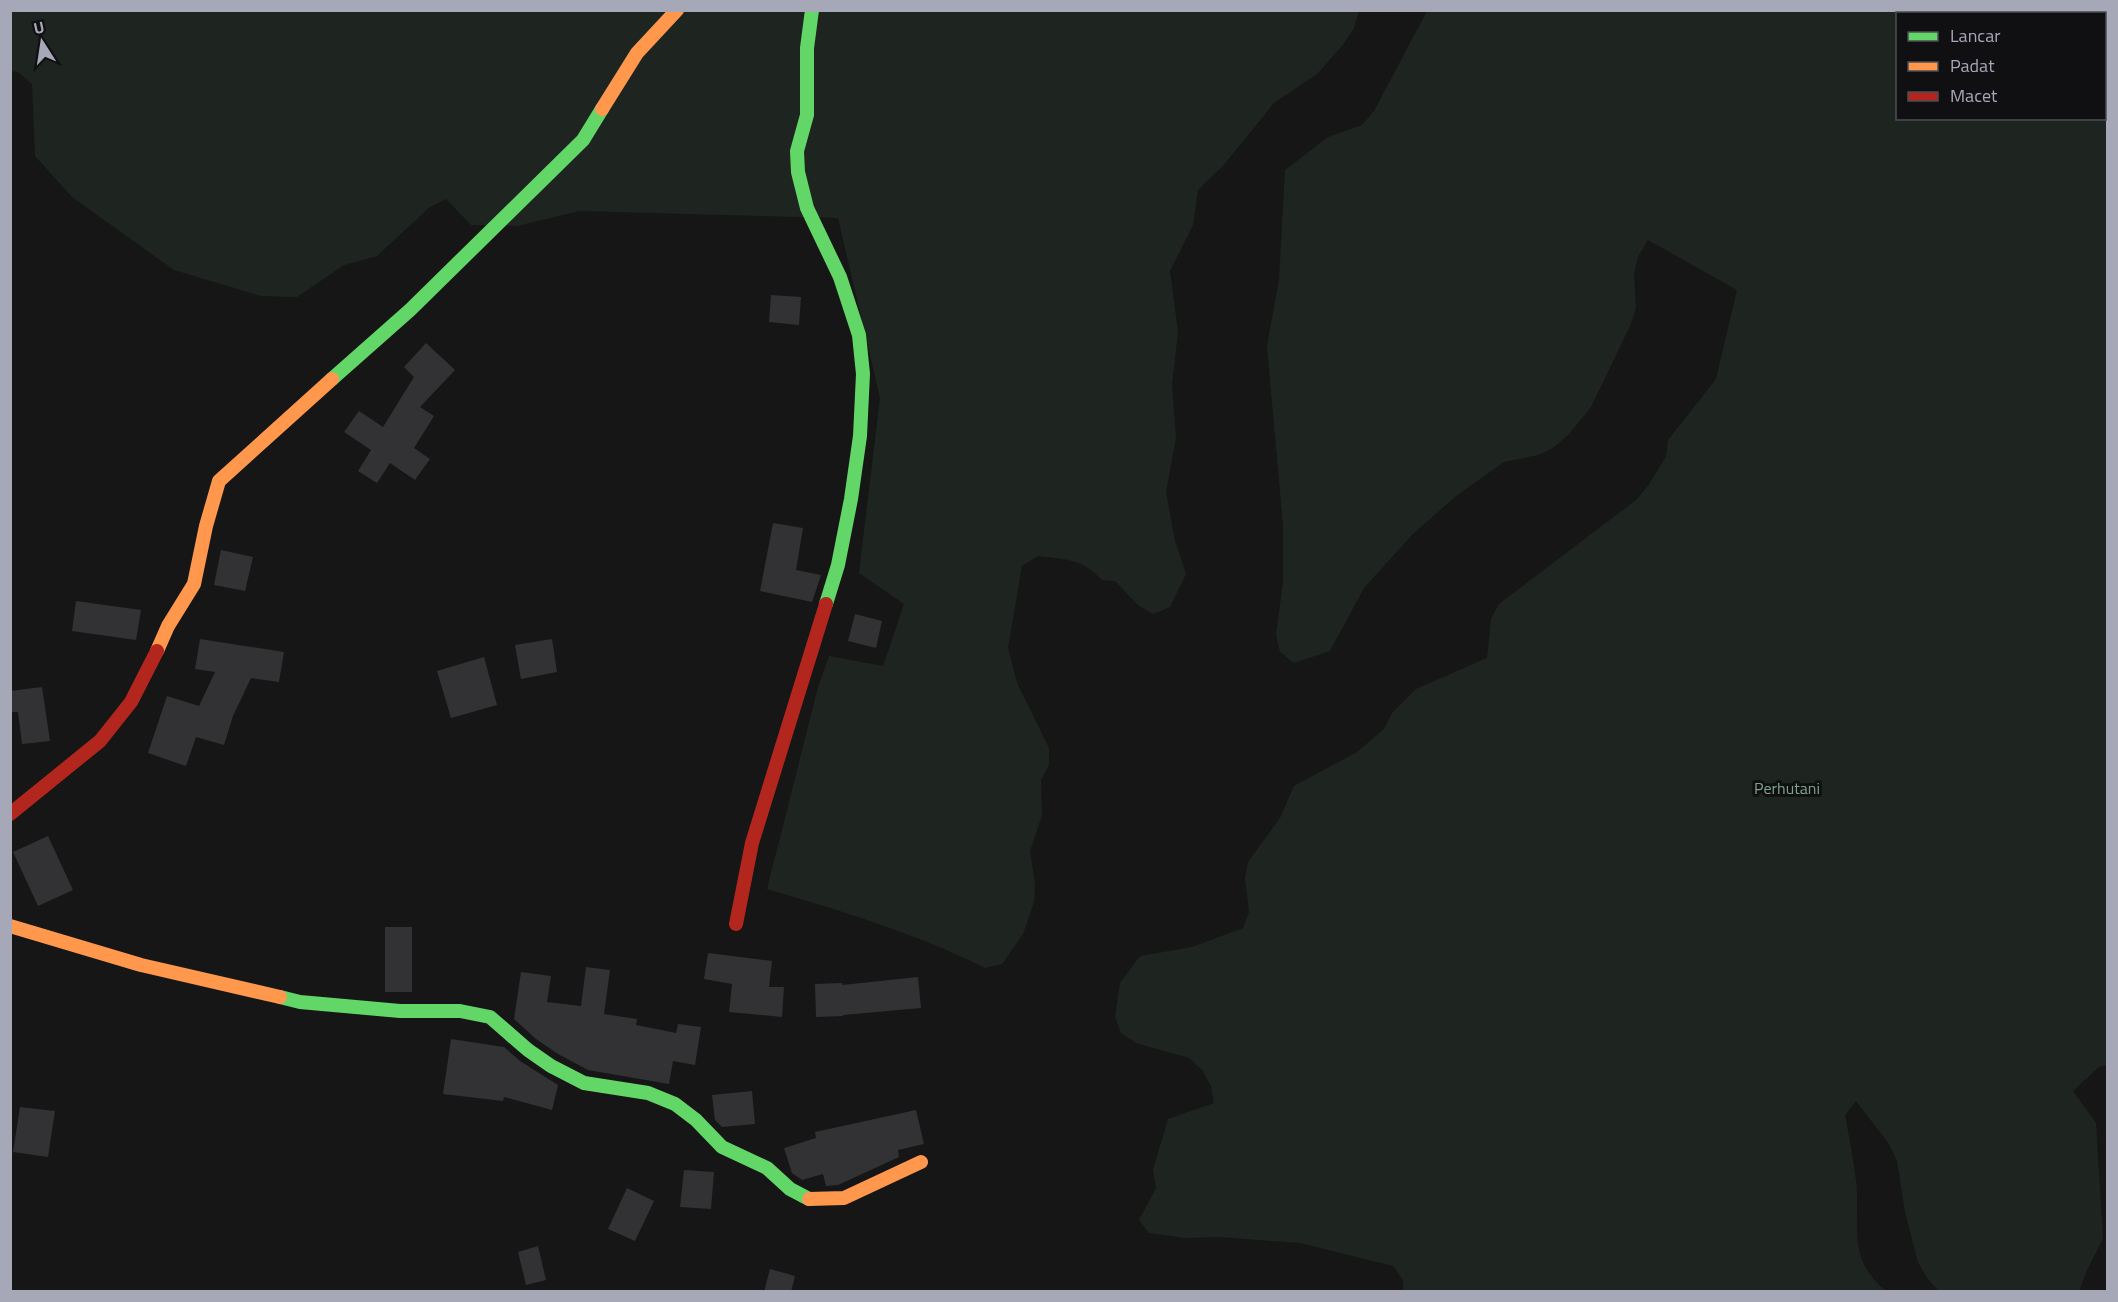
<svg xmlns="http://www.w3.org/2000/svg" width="2118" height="1302" font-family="'Titillium Web',sans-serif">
  <rect width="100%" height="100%" fill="#161616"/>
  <!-- green -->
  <path fill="#1e2520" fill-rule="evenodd" d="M1430 10 2107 11 2108 1065 2099 1067 2073 1091 2096 1123 2103 1239 2087 1270 2079 1291H1939L1927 1278 1918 1262 1905 1212 1897 1161 1889 1144 1856 1101 1845 1115C1849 1136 1853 1158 1856 1180 1861 1225 1845 1257 1886 1291H1403V1280L1393 1266 1300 1243 1220 1237 1185 1238 1149 1233 1139 1220 1156 1188 1153 1170 1168 1119 1214 1103 1211 1086 1203 1071 1189 1058 1136 1043 1121 1033 1115 1017 1120 983 1140 956 1192 947 1243 928 1249 912 1245 878 1248 862 1280 818 1294 786 1357 752 1384 729 1392 713 1416 689 1487 658 1491 619 1499 604 1636 500 1647 487 1666 457 1668 440 1716 379 1737 290 1648 240 1638 257 1634 275 1636 308 1630 326 1591 407 1569 434 1553 448 1538 455 1504 462 1456 496 1412 535 1364 588 1330 651 1294 663 1280 652 1276 635 1283 582V525L1267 346 1279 280 1285 170 1328 137 1362 125 1374 111 1426 13ZM1898 14H2104V118H1898Z
    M10 11H1359L1354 28 1342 46 1317 74 1274 103 1223 166 1198 190 1193 225 1170 271 1178 332 1172 384 1176 438 1166 492 1175 541 1186 574 1170 607 1153 614 1138 605 1115 581 1102 580C1081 558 1067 560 1038 556L1022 566 1008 648 1017 683 1049 748V765L1041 780 1042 815 1030 851 1035 885 1034 902 1023 934 1002 964 985 968C915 933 842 911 767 889L818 687 829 656 883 666 904 604 859 573 880 398 838 218 579 211 517 226 471 225 446 199 430 207 377 256 344 265 297 297 261 296 174 270 72 197 35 156 32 84 18 72 11 71Z"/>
  <!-- building -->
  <path fill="#323234" d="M771 295 801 297 799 325 769 322Z
    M426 343 455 370 420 407 434 416 414 448 430 459 415 480 390 463 377 483 358 471 371 450 344 432 359 411 383 427 414 377 404 367Z
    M773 523 803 528 796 570 821 575 812 602 760 591Z
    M221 550 253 557 245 591 214 585Z
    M76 601 141 610 136 640 72 631Z
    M855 614 882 621 876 648 848 641Z
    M200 639 284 652 279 682 251 678 233 716 224 745 196 737 186 766 148 753 167 696 199 706 215 672 195 669Z
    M552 639 557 672 521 679 515 645Z
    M484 657 497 705 451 718 437 671Z
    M42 687 50 741 22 744 18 712H10V691Z
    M48 836 73 890 38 906 13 852Z
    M385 927H412V992H385Z
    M708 953 772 961 769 987H784L782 1017 729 1012 732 984 704 979Z
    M586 967 610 970 604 1014 637 1019 636 1025 676 1033 678 1024 701 1027 695 1065 673 1061 669 1084 588 1070 558 1054 536 1039 514 1019 521 972 551 976 547 1002 581 1006Z
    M918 977 921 1008 843 1015V1016L816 1017 815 984 842 983V985Z
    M451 1039 504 1047 520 1061 558 1085 552 1110 504 1097 503 1101 443 1094Z
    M752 1091 755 1124 722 1127 715 1120 712 1095Z
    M20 1107 55 1111 48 1157 13 1152Z
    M916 1110 924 1144 898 1150 899 1157 838 1185 826 1186 823 1174 802 1180 792 1173 784 1148 816 1138 815 1132Z
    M684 1170 714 1172 711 1209 680 1207Z
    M627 1188 654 1201 635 1241 608 1229Z
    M538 1246 546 1280 526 1285 518 1252Z
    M770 1269 795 1276 791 1292H764Z"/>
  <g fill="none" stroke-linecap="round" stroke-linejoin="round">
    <!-- fast -->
    <path stroke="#63d668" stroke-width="14" d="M812 10 807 48V115L797 151 798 172 807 208 840 277 859 335 863 374 860 436 851 499 838 565 826 604
      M332 379 410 310 583 140 602 109
      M280 997 300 1002 400 1011H460L490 1017 528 1050 551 1066 584 1083 648 1093 675 1104 696 1120 722 1147 767 1168 790 1189 809 1199"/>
    <!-- slow -->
    <path stroke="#ff974d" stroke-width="14" d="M602 109 637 53 677 10
      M157 651 168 626 194 584 206 526 219 481 332 379
      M10 926 141 965 280 997
      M809 1199 844 1198 921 1162"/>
    <!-- jam -->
    <path stroke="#b3261e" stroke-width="14" d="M10 814 100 741 131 702 157 651
      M736 924 752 843 826 604"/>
  </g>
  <g text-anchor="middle" stroke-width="6" stroke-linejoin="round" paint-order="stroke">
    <!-- park labels -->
    <g font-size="16" fill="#7da389" stroke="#101012">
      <text x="1787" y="794">Perhutani</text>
    </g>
  </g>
  <!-- border -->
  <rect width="2118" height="1302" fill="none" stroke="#a7a8b7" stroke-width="24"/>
  <!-- legend -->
  <rect x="1896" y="12" width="210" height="108" fill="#101012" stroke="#4c4d54" stroke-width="1.5"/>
  <rect x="1908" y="32" width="30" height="9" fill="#63d668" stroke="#4c4d54" stroke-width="1.5"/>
  <text x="1950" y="42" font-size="18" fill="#a7a8b7">Lancar</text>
  <rect x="1908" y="62" width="30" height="9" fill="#ff974d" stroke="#4c4d54" stroke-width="1.5"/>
  <text x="1950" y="72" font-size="18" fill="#a7a8b7">Padat</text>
  <rect x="1908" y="92" width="30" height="9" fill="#b3261e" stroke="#4c4d54" stroke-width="1.5"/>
  <text x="1950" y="102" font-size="18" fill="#a7a8b7">Macet</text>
  <!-- north arrow -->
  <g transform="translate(42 42) rotate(348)" stroke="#101012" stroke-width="4.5" paint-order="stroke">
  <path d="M0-4.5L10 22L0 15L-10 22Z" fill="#a7a8b7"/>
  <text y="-9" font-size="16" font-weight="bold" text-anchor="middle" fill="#a7a8b7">U</text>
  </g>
</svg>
